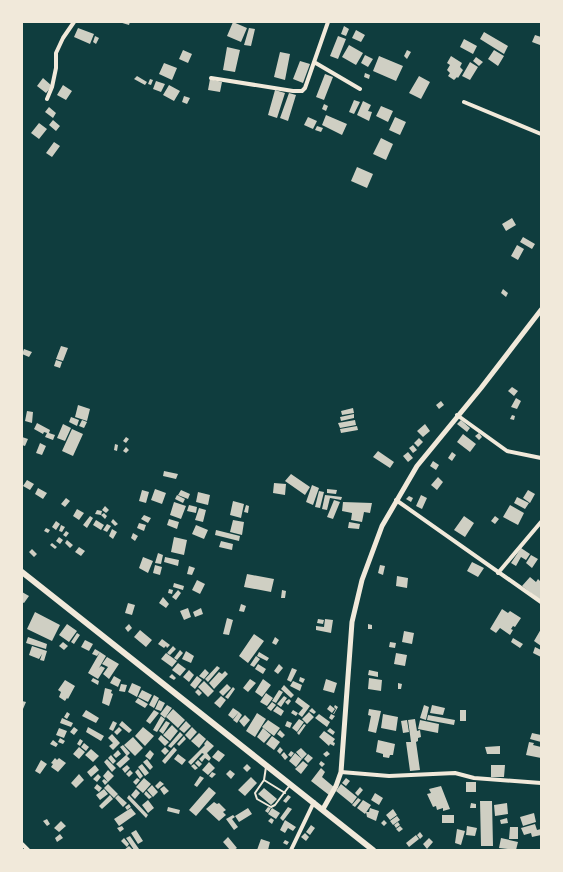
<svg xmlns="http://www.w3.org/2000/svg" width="563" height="872" font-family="'Golos Text',sans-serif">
  <rect width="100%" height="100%" fill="#0f3d3e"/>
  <!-- building -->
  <path fill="#cfcfc3" d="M119 22H130L129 25Z
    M233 22 247 28 241 42 227 36Z
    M344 26 349 29 346 36 341 34Z
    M78 28 94 34 90 44 74 37Z
    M249 28 255 29 251 46 244 45Z
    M356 30 365 35 361 42 352 38Z
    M484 32 508 46 504 54 480 39Z
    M535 35 541 37 540 45 532 42Z
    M95 36 99 38 96 44 93 42Z
    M338 36 346 39 338 59 330 56Z
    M464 39 477 46 473 54 460 47Z
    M349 45 363 53 356 65 342 57Z
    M227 47 240 50 235 72 223 70Z
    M183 50 192 54 188 63 179 59Z
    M407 50 411 52 407 59 404 56Z
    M494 50 504 56 498 66 488 59Z
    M280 52 290 54 285 80 274 77Z
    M365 55 373 59 368 67 361 63Z
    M379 56 403 66 396 81 373 71Z
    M451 56 462 63 460 67 463 70 458 78 457 77 454 80 448 76 450 73 447 70 450 65 447 63Z
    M476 57 483 62 479 66 473 61Z
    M300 61 310 64 303 83 293 79Z
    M470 62 478 67 470 80 462 76Z
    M164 63 177 68 172 80 159 74Z
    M365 73 370 75 369 79 364 77Z
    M325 74 333 77 324 100 316 97Z
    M137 76 147 82 145 85 134 79Z
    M419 76 430 82 421 99 409 93Z
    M43 78 52 86 46 93 37 86Z
    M150 79 153 80 151 85 148 84Z
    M210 79 222 82 220 92 208 90Z
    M156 81 165 84 161 92 153 89Z
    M63 85 72 91 66 100 57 95Z
    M169 85 180 91 174 101 163 95Z
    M275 90 285 93 277 118 268 115Z
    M289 93 296 95 288 121 280 118Z
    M184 96 190 98 187 104 182 102Z
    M354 100 360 102 354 114 349 112Z
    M363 101 371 105 368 111 372 112 369 121 357 115Z
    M324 104 328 106 326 111 322 109Z
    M381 106 393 111 388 122 376 116Z
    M49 107 56 113 53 118 45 112Z
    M326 115 347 124 342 135 322 125Z
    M308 117 317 121 313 129 304 125Z
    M395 117 406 122 400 135 389 130Z
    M53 120 60 126 56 131 49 125Z
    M39 123 47 129 39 139 31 133Z
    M317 126 323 128 321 132 315 130Z
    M381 138 393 144 386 160 373 154Z
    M54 142 60 146 52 157 46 153Z
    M357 167 373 174 367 188 351 181Z
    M512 218 516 225 506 231 502 224Z
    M523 237 535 244 532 249 520 242Z
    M517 245 524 249 518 260 511 256Z
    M503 289 508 293 506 297 501 293Z
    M61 346 68 348 63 361 56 359Z
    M24 349 32 352 29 357 22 354Z
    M56 360 62 362 60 368 54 366Z
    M512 387 518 391 514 396 508 391Z
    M516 398 521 401 517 409 511 407Z
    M441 401 444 405 439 409 436 405Z
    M78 405 90 409 87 421 75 417Z
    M353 408 354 413 342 415 341 411Z
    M27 411 33 412 32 423 25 421Z
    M354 414V418L341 421 340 417Z
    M512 415 515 416 514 420 510 419Z
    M71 417 79 420 77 426 69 422Z
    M82 420 87 422 84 428 79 426Z
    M355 420 356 425 340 428 338 423Z
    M461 420 470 428 467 432 457 424Z
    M37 423 50 430 49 433 55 435 53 440 45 437 47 433 44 432 43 434 34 429Z
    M63 424 71 428 65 441 57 438Z
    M425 424 430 431 423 437 417 431Z
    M357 426 358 430 341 433 340 429Z
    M72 429 83 434 73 456 62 451Z
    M479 433 482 437 479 440 475 436Z
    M463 434 476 444 470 452 457 442Z
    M22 437 28 439 25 446 22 445Z
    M126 437 129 439 126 443 123 441Z
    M419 438 423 442 418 447 414 443Z
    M40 443 46 446 42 455 36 453Z
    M115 444 118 445 117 451 114 450Z
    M413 445 417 450 413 453 409 448Z
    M126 447 129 450 126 453 123 451Z
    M378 451 394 462 390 468 373 457Z
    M408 452 413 458 408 462 403 456Z
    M452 452 456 455 452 461 448 458Z
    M433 461 439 465 436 470 430 466Z
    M164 471 178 474 176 479 163 476Z
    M291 474 310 487 305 495 285 481Z
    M438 477 443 482 437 490 431 485Z
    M27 480 34 484 30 490 23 486Z
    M274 483 286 484 285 495 273 493Z
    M312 485 319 488 313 505 306 502Z
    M38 488 47 493 43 499 35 494Z
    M155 489 166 493 162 504 151 500Z
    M327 489 337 490 336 494 327 493Z
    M142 490 149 492 146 503 139 501Z
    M181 490 190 494 188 499 178 495Z
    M528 490 535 494 530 503 523 498Z
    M319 491 324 492 320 508 315 507Z
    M198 492 210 495 208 505 196 502Z
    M177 495 185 499 183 503 175 499Z
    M325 495 342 497 341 500 330 498 327 510 322 509Z
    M421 495 427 498 422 509 416 506Z
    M409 496 413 498 411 502 406 499Z
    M517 497 529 503 525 509 514 503Z
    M66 498 70 501 65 507 61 504Z
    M334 500 340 502 333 519 327 517Z
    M233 501 244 504 241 518 230 515Z
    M174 502 186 506 181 519 170 515Z
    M343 502 372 503 370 513 364 512 362 522 351 520 352 513 342 511Z
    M189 505 197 507 196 513 187 511Z
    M246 505 249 506 248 513 244 512Z
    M510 505 524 513 518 525 503 517Z
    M105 506 109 510 106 513 102 510Z
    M199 508 206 510 203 522 195 520Z
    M77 509 84 513 79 520 73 516Z
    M97 510 102 511 101 515 95 514Z
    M104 513 107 516 105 519 101 515Z
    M144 515 151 518 148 523 141 519Z
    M90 516 93 518 87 528 83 525Z
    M464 516 474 523 465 537 454 530Z
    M495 516 499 519 495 524 491 521Z
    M113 519 118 524 115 526 111 522Z
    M169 519 179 522 177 529 167 525Z
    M96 520 104 525 101 530 93 525Z
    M233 520 244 522 242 535 230 532Z
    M56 521 60 524 56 530 52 527Z
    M349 522 360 524 359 529 348 528Z
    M139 523 146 525 144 531 137 528Z
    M107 524 111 526 107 532 103 530Z
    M61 525 65 527 62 532 59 531Z
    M196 525 208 530 204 539 192 534Z
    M46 528 50 530 48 533 44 531Z
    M112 529 117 532 113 539 109 536Z
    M216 530 240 536 239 541 215 535Z
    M66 531 69 533 66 537 63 535Z
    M133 533 138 536 135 541 131 538Z
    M59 537 63 540 60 544 56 541Z
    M174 537 187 540 184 555 171 552Z
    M67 540 73 545 70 548 65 543Z
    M221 541 233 544 232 550 219 547Z
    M52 543 57 547 55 549 50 545Z
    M79 547 85 551 81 556 75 552Z
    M521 548 530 554 526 560 521 557 516 566 511 563Z
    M32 549 37 554 34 557 29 552Z
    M158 553 163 555 161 564 155 563Z
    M531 555 538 559 532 568 526 563Z
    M143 557 153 561 148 573 139 568Z
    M165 557 179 560 178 566 164 562Z
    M472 562 484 568 478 577 467 571Z
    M155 565 162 567 160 575 153 573Z
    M380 565 385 566 383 575 378 573Z
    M189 566 195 568 192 575 187 574Z
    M247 574 274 579 271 592 244 587Z
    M397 576 408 578 407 588 396 586Z
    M530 577 536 582 538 579 541 582 540 600 522 586Z
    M197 580 205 584 200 594 192 590Z
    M174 583 184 586 183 590 173 587Z
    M169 589 173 590 172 594 168 593Z
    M178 590 181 593 176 600 172 597Z
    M282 590 286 591 285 598H281Z
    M22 592 29 596 24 603 22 602Z
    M163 597 169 604 166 608 159 603Z
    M128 603 135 605 132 615 125 613Z
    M241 604 246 606 244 612 239 611Z
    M188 608 191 617 184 620 180 611Z
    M201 608 203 614 195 617 193 612Z
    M502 609 508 613 510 611 521 618 515 627 513 626 511 629 513 630 510 635 500 628 496 633 490 629Z
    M35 612 60 625 52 641 27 629Z
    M227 618 233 620 229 635 223 634Z
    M318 619 324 620 323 624 317 623Z
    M325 619 333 620 331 633 316 630V626L324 627Z
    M67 624 77 631 69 642 59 635Z
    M129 624 132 628 128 632 125 628Z
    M368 624 372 625V629H368Z
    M541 629V646L534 641Z
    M140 630 152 640 146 647 134 637Z
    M404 631 414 633 412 644 402 642Z
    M77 633 80 635 74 644 71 642Z
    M254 634 264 641 248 663 239 656Z
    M28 637 47 644 46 649 26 643Z
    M275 637 279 640 276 645 272 643Z
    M513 638 523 644 520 648 511 642Z
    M162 639 170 645 167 648 166 646 164 648 158 644Z
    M85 640 93 644 89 651 81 647Z
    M63 642 68 646 64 650 59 646Z
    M390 642 396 643 395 648 389 647Z
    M32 646 47 651 44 661 40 660 42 654 39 659 29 655Z
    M173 646 176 649 170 655 167 653Z
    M535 647 541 650V657L533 653Z
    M95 649 100 652 97 656 92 654Z
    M180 650 183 653 177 660 174 658Z
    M186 651 194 656 191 663 182 659Z
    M100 652 106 656 99 668 101 666 105 668 98 679 88 673Z
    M259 652 269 658 267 661 257 656Z
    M166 653 177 661 172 667 161 659Z
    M396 653 407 655 405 666 394 664Z
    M256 656 260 659 254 667 250 665Z
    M107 657 119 664 109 679 103 674 108 667 102 664Z
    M178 663 186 669 180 676 172 670Z
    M258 664 266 669 263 674 255 669Z
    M279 664 283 668 278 674 274 671Z
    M217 666 220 668 208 682 205 679Z
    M292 668 297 670 291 682 287 680Z
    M205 669 209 673 204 679 199 676Z
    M189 670 194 675 189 682 183 677Z
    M369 670 378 672V677L368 675Z
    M225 671 228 674 214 689 209 683 219 672 222 674Z
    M172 674 176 678 174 680 169 677Z
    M114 676 121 680 118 687 110 683Z
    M197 676 202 680 195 689 190 685Z
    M300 677 305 679 303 683 299 681Z
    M93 678 99 681 98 685 91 681Z
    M369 678 382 680 381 691 368 689Z
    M250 679 256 683 248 692 243 688Z
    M263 679 271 685 262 697 255 692Z
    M326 679 337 683 334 693 323 690Z
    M65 680 75 686 68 699 67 698 65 701 59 697 61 692 58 690Z
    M204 681 214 691 208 697 198 687Z
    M293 681 302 685 300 691 290 686Z
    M132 683 141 687 137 697 128 692Z
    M398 683 402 684 401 689H398Z
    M121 684 127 685 125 692 119 691Z
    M227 684 231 688 223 696 219 692Z
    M284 685 294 695 291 698 281 689Z
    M233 687 235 689 228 699 225 697Z
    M105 688 112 690 111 693 113 694 109 706 102 703Z
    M198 689 202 693 199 696 195 692Z
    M142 690 152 695 148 702 138 697Z
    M279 690 283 692 276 703 272 701Z
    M266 693 273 698 267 706 260 702Z
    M154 695 159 698 154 708 149 705Z
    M221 696 226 700 220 708 214 703Z
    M284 696 287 698 281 707 277 704Z
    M298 697 310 706 302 717 298 714 303 708 295 702Z
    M138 698 148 704 145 708 135 702Z
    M289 699 291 701 288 705 285 702Z
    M159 700 165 703 161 711 155 709Z
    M22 701 26 702 23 709 22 708Z
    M272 702 276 705 271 711 267 708Z
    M167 705 172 708 165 718 160 714Z
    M330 705 335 709 332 713 327 709Z
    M335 705 338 707 334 714H333L336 709 334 707Z
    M424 705 429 707 426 720 420 718Z
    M432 705 445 708 443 715 430 713Z
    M277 706 284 711 281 716 273 711Z
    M233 708 239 712 233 719 228 715Z
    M312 708 316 712 314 714 309 711Z
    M173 709 185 720 178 728 166 717Z
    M369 709 381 711 376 733 368 731 371 716 368 715Z
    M86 710 99 718 96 723 82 716Z
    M154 710 159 713 150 724 146 721Z
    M293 710 298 713 296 716 291 713Z
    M460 710H466V721H460Z
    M67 712 70 714 67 719 64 717Z
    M239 712 242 715 237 723 233 720Z
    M309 712 314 717 307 724 302 719Z
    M257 713 266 719 255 737 246 731Z
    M319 714 330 722 327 727 315 718Z
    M331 714 335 716 332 720 329 718Z
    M383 714 398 717 396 731 381 728Z
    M245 715 250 720 244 727 239 721Z
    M428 715 455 720 454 725 427 720Z
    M161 716 165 719 157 732 153 730Z
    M62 718 73 723 71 727 60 723Z
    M299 719 304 722 297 732 292 728Z
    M415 719 417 731 420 730 421 737 418 738V741L416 742 420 770 410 771 406 742H411L408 720Z
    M268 720 280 728 274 736 262 727Z
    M407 720 409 732 403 733 401 721Z
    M420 720 439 724 438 733 418 729Z
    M113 721 117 723 113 731 109 729Z
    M122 721 132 730 129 733 119 725Z
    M166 721 170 723 163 734 159 731Z
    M186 721 191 726 184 733 179 729Z
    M287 721 292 723 290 728 285 726Z
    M304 724 306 725 299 735 297 733Z
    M172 725 178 731 170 741 163 735Z
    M74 727 78 730 74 735 70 732Z
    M88 727 104 736 101 741 86 732Z
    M119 727 122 730 117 735 114 732Z
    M143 727 154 736 145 746 135 736Z
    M192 727 197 732 190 740 185 735Z
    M59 728 67 731 64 738 56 735Z
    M263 728 271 735 264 743 257 737Z
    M330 728 335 732 333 735 327 731Z
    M280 730 285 735 282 738 277 734Z
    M324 731 335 739 333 742 335 743 334 746 330 744 329 746 319 737Z
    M180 732 183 735 171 748 168 746Z
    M199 733 206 739 199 748 191 741Z
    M532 733 541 735V742L530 739Z
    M112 734 120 743 113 750 109 746 113 743 108 738Z
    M161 735 169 742 165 746 158 739Z
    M184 736 186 739 179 746 177 744Z
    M272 736 280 742 274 750 266 744Z
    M133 737 143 748 135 756 124 745Z
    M60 738 65 741 63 744 58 742Z
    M80 739 83 741 80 746 77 744Z
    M53 740 58 744 56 747 50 744Z
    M207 740 214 746 207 753 211 758 209 761 205 758 202 762 199 759 204 754 202 753 191 765 188 762 205 745 204 744Z
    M378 740 395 744 393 755H390L389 758 383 757V754L376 752Z
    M529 742 534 743 533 745 541 747V758L526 755Z
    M84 743 89 747 86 751 81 747Z
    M123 745 130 753 127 756 120 747Z
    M500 746V754H487L485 747Z
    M79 747 85 752 79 759 73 754Z
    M165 747 169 751 165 755 161 751Z
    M174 747 177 750 165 764 162 761Z
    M280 747 283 750 280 754 277 751Z
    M301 748 307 754 302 759 296 752Z
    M91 749 99 756 93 762 85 755Z
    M118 750 121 754 116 758 113 755Z
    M150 750 154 754 150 760 145 756Z
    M218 750 225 755 219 762 212 757Z
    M291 751 294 753 291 757 288 755Z
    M327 751 330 754 326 757 323 754Z
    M284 752 288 757 285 760 281 755Z
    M295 753 302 759 296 767 289 761Z
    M178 754 186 760 182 765 174 759Z
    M308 754 313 758 308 763 304 759Z
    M111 755 116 761 113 764 108 758Z
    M126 755 130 759 120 768 116 764Z
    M55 758 57 760 59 758 66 763 58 772 51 767 53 764 51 763Z
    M107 759 116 768 112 772 104 762Z
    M147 759 153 767 150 770 143 762Z
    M41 760 47 764 40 774 35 771Z
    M198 760 202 764 199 767 195 763Z
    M303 761 308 765 301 774 295 769Z
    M321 761 325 764 322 767 319 764Z
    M209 762 215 768 208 775 202 770Z
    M142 764 149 773 145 776 138 767Z
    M194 764 198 768 195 770 191 766Z
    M247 764 251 768 247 772 243 768Z
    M95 765 99 770 91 777 87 772Z
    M127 765 130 768 125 773 122 769Z
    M491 765H505L504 777H491Z
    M321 768 325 772 322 777 335 788 329 795 311 781Z
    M138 769 143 776 140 779 135 772Z
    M108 770 114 776 108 782 103 776Z
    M130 770 133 773 129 777 126 774Z
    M230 770 235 774 231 779 226 774Z
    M212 772 216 774 212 778 209 776Z
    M79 774 84 780 76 788 71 783Z
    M98 774 101 777 97 782 93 779Z
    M200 776 204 778 197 787 194 785Z
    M251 777 257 783 245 796 238 790Z
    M137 778 140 780 136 785 133 782Z
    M144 778 151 784 143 793 136 787Z
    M346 778 350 781 346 786 342 783Z
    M104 779 108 782 105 785 102 781Z
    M160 781 164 784 158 789 155 786Z
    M466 782H476V792H466Z
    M97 784 102 788 99 792 94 788Z
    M108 784 118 794 114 798 104 788Z
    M341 784 357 797 352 804 336 791Z
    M152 785 158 792 153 797 147 790Z
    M164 786 169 791 164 795 160 789Z
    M441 786 450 809 443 811V808L437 810 436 806 433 807 427 794 431 793 429 789Z
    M209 787 216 793 196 816 189 810Z
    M360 787 363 790 358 796 355 793Z
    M264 788 277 799 271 805 258 794Z
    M104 789 108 794 100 800 96 795Z
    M136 789 140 793 135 799 131 795Z
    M146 791 152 797 149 799 144 794Z
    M375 793 383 798 379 805 371 800Z
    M110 795 113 799 102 809 99 806Z
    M118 795 127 803 123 807 115 798Z
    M129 795 148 815 146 818 127 798Z
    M288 795 291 797 286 803 283 801Z
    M358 798 361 800 355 807 352 805Z
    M148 800 154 808 148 813 142 805Z
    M363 800 371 805 365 814 357 808Z
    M480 801H492L493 846H481Z
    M214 802 217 804 219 803 226 810 223 812 226 815 219 821 206 809Z
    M471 803 476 804V808H470Z
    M507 803 508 814 495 816 494 805Z
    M129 804 131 807 127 810 125 807Z
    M168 807 180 810 179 814 167 811Z
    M268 807 271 808 268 813 265 811Z
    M288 807 292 809 283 821 280 818Z
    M131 808 136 814 119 826 114 819Z
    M248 808 252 814 239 822 235 816Z
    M272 808 280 813 276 819 268 814Z
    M370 808 379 811 376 821 367 817 366 812H369Z
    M393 809 397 815 390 820 386 815Z
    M534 813 536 822 523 826 520 817Z
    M233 815 235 817 232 819 238 827 234 830 226 819Z
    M442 815H454V823H442Z
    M397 816 400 820 393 825 390 821Z
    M271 818 274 820 272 824 268 821Z
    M507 818 508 823 501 824 500 820Z
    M47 819 50 824 47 826 43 821Z
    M285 820 296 827 293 831 288 828 285 833 280 830Z
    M384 820 387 823 384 826 381 823Z
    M61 821 66 826 59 832 54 828Z
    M398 822 400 825 396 828 394 825Z
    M535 824 537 830 541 829V835L532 837 531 833 524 835 521 828Z
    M311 825 315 828 310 835 306 832Z
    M122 826 124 829 120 832 117 828Z
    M400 826 403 829 399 832 396 829Z
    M467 826 477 828 475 836 466 835Z
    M510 827H518V839H509Z
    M457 829 465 831 461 845 455 843Z
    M136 830 143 841 138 844 131 833Z
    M420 832 423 836 420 839 417 835Z
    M305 833 309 837 306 841 301 837Z
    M60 834 63 838 57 842 55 838Z
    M416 835 419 839 409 847 406 843Z
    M130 836 139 849 137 850H134L126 838Z
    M228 837 237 848 234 850H230L223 842Z
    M124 838 129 844 127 847 121 841Z
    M429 838 433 842 427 849 423 844Z
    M501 838 518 842 516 850 499 848Z
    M261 839 270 842 268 850H257Z
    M285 840 289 842 287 845 283 843Z
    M129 846 133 850H124Z"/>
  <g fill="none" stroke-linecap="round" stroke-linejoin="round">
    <!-- service -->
    <path stroke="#f1e9da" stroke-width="2" d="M266 767 264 780 255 793 257 799 271 807 275 805 290 785
      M264 780 285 793"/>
    <!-- minor -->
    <path stroke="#f1e9da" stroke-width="4" d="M314 62 360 89
      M211 78 293 91H302L305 88 328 22
      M47 99 52 87 56 68V53L63 38 74 22
      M464 102 541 134
      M457 415 507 451 541 458
      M396 500 541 602
      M498 573 541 522
      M341 772 389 776 455 773 474 778 541 783
      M22 844 28 850
      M291 850 314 802"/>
    <!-- tertiary -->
    <path stroke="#f1e9da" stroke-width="5" d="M323 809 336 786 341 772 352 622 362 580 382 526 417 466 481 388 541 310"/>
    <!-- primary -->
    <path stroke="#f1e9da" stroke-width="6" d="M22 572 373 850"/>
  </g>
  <!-- border -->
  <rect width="563" height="872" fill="none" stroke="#f1e9da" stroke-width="46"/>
</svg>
